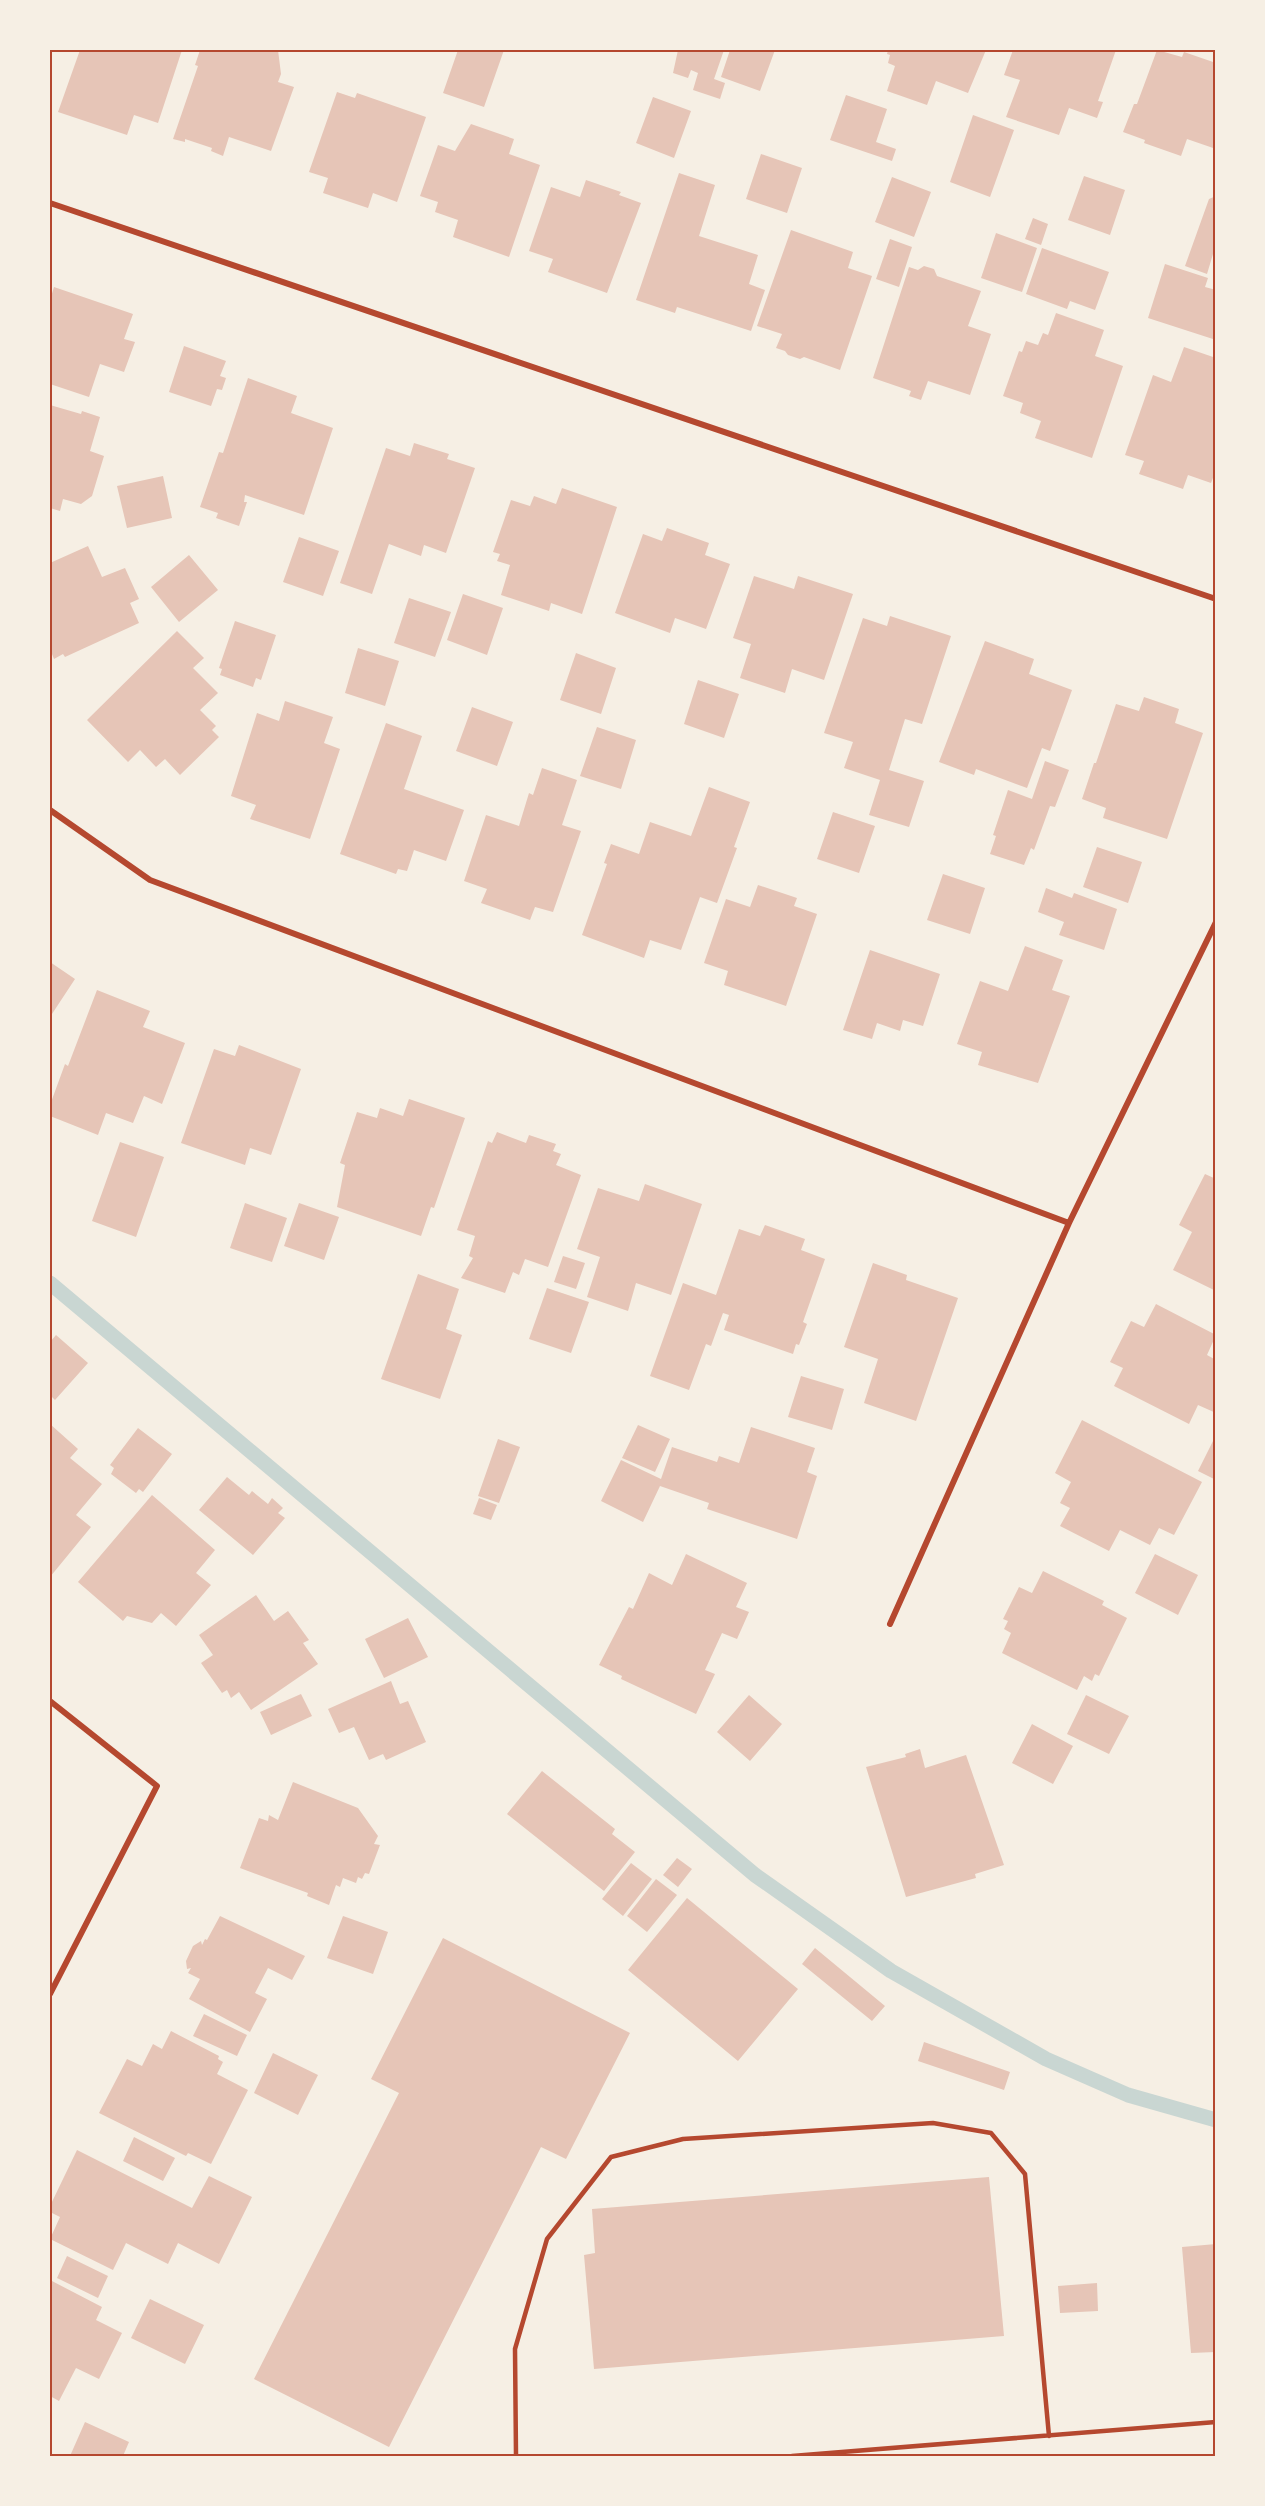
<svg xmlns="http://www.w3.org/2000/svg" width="1265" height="2506" font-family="Lato,sans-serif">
  <rect width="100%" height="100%" fill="#f6efe4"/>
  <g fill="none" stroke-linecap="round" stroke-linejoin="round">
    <!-- stream -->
    <path stroke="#c9d6d2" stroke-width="15" d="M50 1283 755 1875 891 1971 1046 2059 1128 2095 1216 2120"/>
  </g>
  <!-- building -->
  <path fill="#e6c5b7" d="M80 50H182L158 123 134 115 127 135 58 112Z
    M200 50H278L281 74 278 82 294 87 271 151 229 137 223 156 211 151 212 148 185 139V142L173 139 198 66 195 65Z
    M458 50H504L484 107 443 93Z
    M678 50H724L714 79 725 83 720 99 693 90 698 73 691 70 688 78 673 73Z
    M730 50H775L760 91 721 77Z
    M888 50H986L968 93 936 81 927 105 887 91 895 66 888 63 890 55 887 54Z
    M1013 50H1116L1098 101 1103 102 1097 118 1069 108 1059 135 1006 117 1020 80 1004 75Z
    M1157 50 1182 57 1184 52 1216 63V149L1187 139 1181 156 1144 143 1145 140 1123 132 1134 104H1137Z
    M337 92 355 98 357 93 426 117 397 202 373 193 368 208 323 193 328 178 309 172Z
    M846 95 887 109 876 142 896 149 892 161 830 140Z
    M653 97 691 111 674 158 636 143Z
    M973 115 1014 130 990 197 950 182Z
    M471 124 514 139 509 154 540 165 509 257 453 237 458 220 435 212 438 202 420 196 438 145 455 151Z
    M761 154 802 168 787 213 746 199Z
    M679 173 715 185 699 236 758 255 749 284 765 290 751 331 677 307 675 313 636 300Z
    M1084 176 1125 190 1110 235 1068 220Z
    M892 177 931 192 914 237 875 222Z
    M586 180 621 192 619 195 641 203 607 293 548 272 553 259 529 251 551 187 580 197Z
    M1216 196V255L1213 254 1207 274 1185 266 1209 199Z
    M1033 218 1048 224 1041 245 1025 239Z
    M791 230 853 252 848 268 872 276 840 370 804 357 800 359 788 355 785 351 776 348 782 334 757 326Z
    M996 233 1037 248 1022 292 981 278Z
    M890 239 912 247 899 287 876 279Z
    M1042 248 1109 272 1095 310 1070 301 1067 309 1026 294Z
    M1165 264 1208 278 1205 287 1216 290V340L1148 318Z
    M924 266 934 269 937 276 981 291 968 326 991 334 970 395 928 381 921 400 909 396 911 391 873 378 909 267 918 270Z
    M54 287 133 314 124 339 135 342 124 372 100 364 89 397 50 384V300Z
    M1056 313 1104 330 1095 356 1123 366 1092 458 1035 438 1041 421 1020 413 1023 403 1003 396 1019 351 1022 352 1026 341 1038 345 1043 333 1048 335Z
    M184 346 226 361 220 376 226 378 222 390 217 389 211 406 169 392Z
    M1184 347 1216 358V470L1211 483 1188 475 1183 489 1139 474 1144 461 1125 455 1153 375 1171 382Z
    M248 378 297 396 291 413 333 428 304 515 245 495 244 502H247L239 526 216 518 218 513 200 507 219 452 223 453Z
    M50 405 81 414 82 411 100 417 90 451 104 456 92 496 81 504 63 499 60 511 50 508Z
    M414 443 449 454 447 459 475 468 446 553 424 545 421 556 389 544 372 594 340 583 386 448 410 456Z
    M163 476 172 518 127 528 117 486Z
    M562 488 617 507 582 614 551 603 549 611 501 595 510 565 497 561 500 554 493 552 511 500 530 506 534 496 556 504Z
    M667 528 709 543 705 555 730 564 706 629 675 618 670 633 615 613 643 534 662 541Z
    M299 537 339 551 323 596 283 582Z
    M88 546 102 577 125 568 139 599 130 603 139 623 65 657 63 654 54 659 50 649V563Z
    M189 555 218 590 179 622 151 587Z
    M754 576 794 589 798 576 853 594 824 680 792 669 785 693 740 678 751 644 733 638Z
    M463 594 503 608 487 655 447 640Z
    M409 598 451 612 435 657 394 643Z
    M890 616 951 636 922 724 905 719 889 770 924 781 909 827 869 815 880 780 844 768 853 742 824 733 863 618 887 626Z
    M235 621 276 635 261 680 256 678 253 687 220 675 222 669 219 668Z
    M177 631 204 658 193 668 218 693 200 710 216 726 212 730 219 737 180 775 165 759 156 767 140 750 128 762 87 720Z
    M985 641 1034 659 1029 674 1072 690 1050 751 1042 748 1027 788 976 769 974 775 939 762Z
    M358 648 399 661 385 706 345 693Z
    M576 653 616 668 601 714 560 700Z
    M698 680 739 694 724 738 684 724Z
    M1144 697 1179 709 1175 723 1203 733 1167 839 1103 818 1106 808 1082 799 1094 763H1096L1116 704 1139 711Z
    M285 701 333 717 324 743 340 749 310 839 250 819 256 805 231 796 257 713 279 721Z
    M472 707 513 722 497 766 456 751Z
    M386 723 422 736 404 789 464 810 446 861 414 850 407 871 398 869 396 874 340 854Z
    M597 727 636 740 621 789 580 776Z
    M1045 761 1069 770 1055 807 1050 806 1034 850 1031 848 1024 865 990 854 996 836 993 835 1008 790 1032 799Z
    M542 768 577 780 562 825 581 831 553 912 535 907 530 920 481 903 487 889 464 881 486 815 519 826 529 793 533 795Z
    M709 787 750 802 734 847 737 848 717 903 700 897 681 950 650 940 644 958 582 935 607 864 604 863 611 844 639 854 650 822 691 836Z
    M833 812 875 826 859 873 817 859Z
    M1097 847 1142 862 1128 903 1083 887Z
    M943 874 985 888 970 934 927 920Z
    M758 885 797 898 794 906 817 914 786 1006 724 985 728 971 704 963 726 899 750 907Z
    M1046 888 1072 898 1074 893 1117 909 1104 950 1059 935 1064 922 1038 912Z
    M1025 946 1063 960 1052 990 1070 996 1038 1083 978 1065 982 1052 957 1044 980 981 1008 991Z
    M870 950 940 974 923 1026 903 1020 900 1031 877 1023 872 1039 843 1030Z
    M50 962 75 979 50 1017Z
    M97 990 150 1011 143 1027 185 1043 162 1104 144 1096 133 1123 106 1113 98 1135 50 1116V1105L65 1064 68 1066Z
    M239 1045 301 1069 271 1155 250 1148 245 1165 181 1143 214 1049 235 1056Z
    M409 1099 465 1118 434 1208 431 1207 421 1236 337 1207 345 1165 340 1163 357 1112 377 1118 380 1108 403 1116Z
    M497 1132 526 1143 529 1135 556 1144 553 1151 561 1154 556 1165 581 1175 548 1267 525 1259 519 1275 513 1272 505 1293 461 1278 473 1258 469 1256 475 1236 457 1230 488 1141 492 1143Z
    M120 1142 164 1157 136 1237 92 1221Z
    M1205 1174 1216 1179V1291L1173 1270 1192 1232 1179 1225Z
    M645 1184 702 1204 671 1295 636 1283 628 1311 587 1297 600 1257 577 1249 598 1188 639 1201Z
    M245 1203 287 1218 272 1262 230 1248Z
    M299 1203 339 1217 324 1260 284 1246Z
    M765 1225 805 1239 801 1250 825 1259 803 1322 807 1324 799 1345 796 1344 793 1354 724 1330 729 1315 723 1313 711 1346 706 1344 689 1390 650 1376 683 1283 716 1295 739 1229 760 1236Z
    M563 1256 585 1263 576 1289 554 1282Z
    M873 1263 907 1275 906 1280 958 1298 916 1421 864 1403 878 1359 844 1347Z
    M418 1274 459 1289 446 1329 462 1335 440 1399 381 1379Z
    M547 1288 589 1302 571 1353 529 1339Z
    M1156 1304 1216 1335 1207 1355 1216 1360V1413L1198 1405 1189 1424 1114 1386 1123 1368 1110 1362 1131 1321 1144 1327Z
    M56 1335 88 1363 55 1400 50 1395V1342Z
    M801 1376 844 1389 832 1430 788 1417Z
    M1082 1420 1202 1482 1174 1535 1159 1528 1150 1545 1120 1530 1109 1551 1060 1526 1070 1508 1060 1503 1071 1482 1055 1473Z
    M50 1424 78 1449 70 1458 102 1484 76 1515 91 1527 50 1577Z
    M638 1425 670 1439 655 1472 622 1458Z
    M751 1427 815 1448 807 1472 817 1476 797 1539 707 1509 709 1503 660 1486 643 1522 601 1501 621 1460 661 1479 672 1447 717 1462 719 1456 739 1463Z
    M138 1428 172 1454 143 1492 139 1489 136 1493 111 1474 114 1468 110 1465Z
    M1216 1435V1480L1198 1471Z
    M498 1439 520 1447 499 1503 478 1496Z
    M227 1477 249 1495 252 1491 268 1504 272 1498 283 1508 278 1513 285 1518 253 1555 199 1510Z
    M152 1495 215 1550 196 1573 211 1585 176 1626 161 1613 152 1623 127 1616 123 1621 78 1582Z
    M479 1498 497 1505 491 1520 473 1514Z
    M686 1554 747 1583 736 1607 749 1612 737 1639 722 1633 705 1670 715 1674 696 1714 621 1679 622 1676 599 1665 629 1607 633 1609 649 1573 672 1585Z
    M1155 1554 1198 1575 1178 1615 1135 1593Z
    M1043 1571 1104 1601 1102 1605 1127 1618 1099 1676 1095 1674 1092 1681 1084 1676 1077 1690 1002 1653 1011 1633 1004 1629 1008 1621 1003 1619 1019 1587 1032 1593Z
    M256 1595 274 1621 288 1611 309 1640 303 1643 318 1664 251 1710 239 1692 231 1698 227 1690 222 1693 201 1663 213 1655 199 1635Z
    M408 1618 428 1657 384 1678 365 1639Z
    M391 1681 400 1704 408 1701 426 1742 386 1760 383 1754 369 1760 354 1727 339 1733 328 1709Z
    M301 1694 312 1716 271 1735 260 1712Z
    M749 1695 782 1724 750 1761 717 1732Z
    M1086 1695 1129 1716 1109 1754 1067 1734Z
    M1032 1724 1073 1746 1053 1784 1012 1763Z
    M920 1749 925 1768 966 1755 1004 1865 975 1874 976 1878 906 1897 866 1767 906 1757 905 1754Z
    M542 1771 615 1829 612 1834 635 1852 604 1891 507 1814Z
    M293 1782 358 1808 378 1836 374 1844 380 1845 369 1874 365 1873 362 1879 358 1877 356 1883 343 1878 340 1887 336 1885 329 1905 307 1896 308 1893 240 1868 259 1818 268 1821 269 1815 278 1820Z
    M677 1858 692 1869 678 1887 663 1875Z
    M631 1863 652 1879 623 1916 602 1899Z
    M656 1879 677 1895 647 1932 627 1916Z
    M687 1898 798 1989 738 2061 628 1970Z
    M220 1916 305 1956 292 1980 268 1968 255 1993 267 1999 250 2032 189 1999 200 1979 188 1973 191 1968 187 1969 186 1961 193 1946 201 1941 202 1945 205 1939 207 1940Z
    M343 1916 388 1932 373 1974 327 1958Z
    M443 1938 630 2033 566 2159 541 2147 389 2447 254 2379 399 2093 371 2079Z
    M815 1948 885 2006 872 2021 802 1964Z
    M204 2014 247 2035 237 2056 193 2036Z
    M171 2031 219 2056 218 2059 223 2062 217 2074 248 2090 211 2164 188 2153 186 2156 99 2113 127 2059 142 2066 153 2044 162 2049Z
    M924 2042 1010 2072 1004 2090 918 2061Z
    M273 2053 318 2075 298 2115 254 2093Z
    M134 2137 175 2158 163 2181 123 2161Z
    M77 2150 192 2208 209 2176 252 2197 219 2264 178 2243 168 2264 126 2243 113 2270 50 2239 60 2217 50 2212V2206Z
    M989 2177 1004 2336 594 2369 584 2255 595 2253 592 2209Z
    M1216 2244V2352L1191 2353 1182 2247Z
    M67 2256 108 2276 98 2298 57 2278Z
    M50 2280 102 2307 96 2320 122 2333 99 2379 76 2368 59 2401 50 2396Z
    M1097 2283 1098 2311 1060 2313 1058 2286Z
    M150 2299 204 2325 185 2364 131 2338Z
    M85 2422 129 2442 123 2456H70Z"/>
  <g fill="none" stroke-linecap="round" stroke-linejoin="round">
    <!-- service -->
    <path stroke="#b5482f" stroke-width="4.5" d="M516 2456 515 2349 547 2239 611 2157 683 2139 933 2123 991 2133 1025 2174 1049 2436
      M792 2456 1216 2422"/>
    <!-- minor -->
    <path stroke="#b5482f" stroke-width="6" d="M50 203 1216 599
      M50 810 150 880 1069 1223
      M890 1624 1069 1223 1216 922
      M50 1701 157 1786 50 1994"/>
  </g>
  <!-- border -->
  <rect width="1265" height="2506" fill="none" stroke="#f6efe4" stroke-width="102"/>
  <rect x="51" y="51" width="1163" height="2404" fill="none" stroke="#b5482f" stroke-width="2"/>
</svg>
